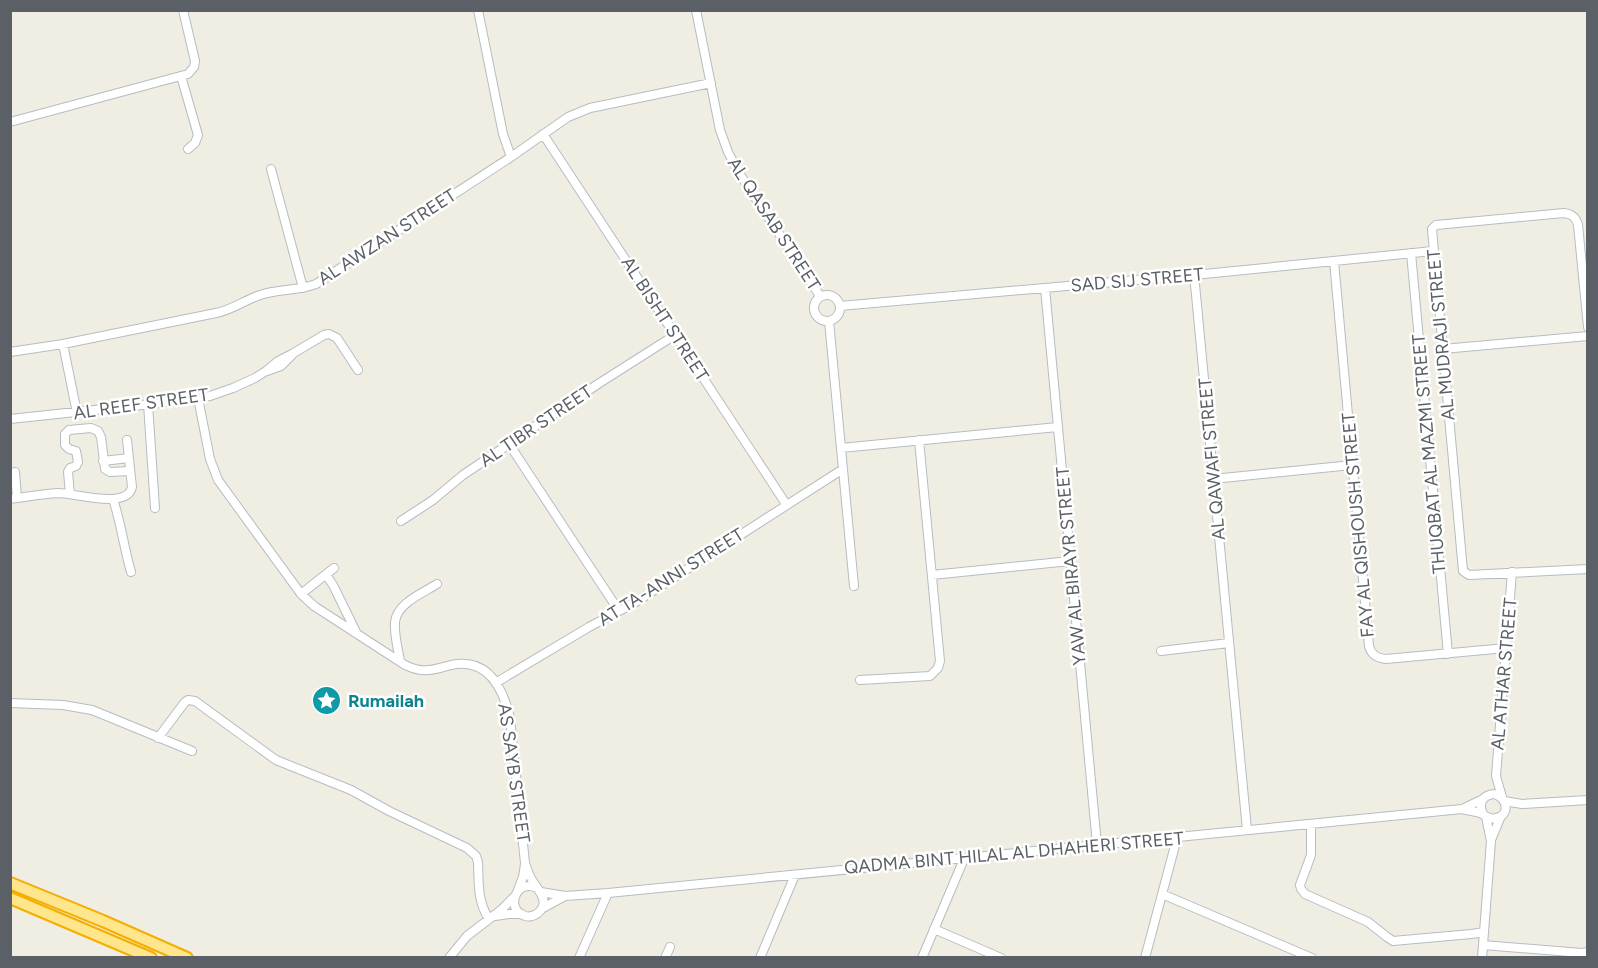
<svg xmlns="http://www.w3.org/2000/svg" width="1598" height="968" font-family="Figtree,sans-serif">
  <rect width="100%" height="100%" fill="#f0ede3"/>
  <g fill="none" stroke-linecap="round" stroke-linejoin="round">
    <defs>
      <path id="minor" d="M478 10 503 134 511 157
        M696 10 720 130 728 152 739 173 820 296
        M181 76 198 135 195 143 188 149
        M10 122 188 74 194 67 195 61 183 10
        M543 134 786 504
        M271 169 303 288
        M1411 253 1448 654
        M1334 261 1369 646C1371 655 1377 658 1386 659L1506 648
        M1194 274 1247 830
        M1045 288 1097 845
        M814 308a13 13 0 1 1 26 0a13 13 0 1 1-26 0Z
        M840 306 1204 274 1433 251
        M829 321 854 586
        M1588 327 1578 225C1576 217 1572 214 1564 213L1436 225 1432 229 1463 571 1469 575 1588 569
        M63 344 77 413
        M1443 349 1588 336
        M10 352 63 344 216 313C232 310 245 300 260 295 278 289 298 291 316 284L511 157 568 117 590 108 711 83
        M267 371 281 366 292 355
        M198 398 210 459 218 480 301 594 314 606 405 665C424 674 432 670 451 665 488 657 503 688 510 718L525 863C527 869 529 875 532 880 538 890 551 902 538 913 534 916 529 917 525 916 505 910 515 878 537 888
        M148 404 155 508
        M10 419 160 403 210 396 233 388 255 378 266 371 278 361 292 354 324 335 329 334 337 338 358 370
        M509 444 619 611
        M841 448 1058 427
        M103 461 129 458
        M15 472 17 498
        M1213 479 1352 465
        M70 494 68 472 70 468 76 466 78 462 76 451 69 449 65 445V434L69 430 91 428 98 431 101 437 105 469 110 472 130 471
        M10 499C26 497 42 494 58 493 75 493 127 510 132 487L127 440
        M113 499C121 523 124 548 131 572
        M401 521 433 500 463 475 598 384 675 335
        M326 575 333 585 356 632
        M932 575 1070 561
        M301 594 334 568
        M1161 651 1229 643
        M400 661C398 649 394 635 395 622 397 603 423 593 437 584
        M860 680 930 676 938 668 940 661 919 440
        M497 682 589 627 636 602 843 469
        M10 703 63 705 92 710 192 751
        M158 738 185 702 188 700 195 701 276 760 351 790 389 811 467 848 476 856 478 862C479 883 477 901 489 919
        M1502 797 1496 776 1512 572
        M1504 801 1522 804 1588 800
        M1462 809 1483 799
        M1311 825V855L1300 885 1301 889 1305 894 1368 922 1387 937 1393 941 1471 934 1484 932
        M1491 840 1501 816
        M518 890 523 877 525 864
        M541 892 565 896 608 893 1462 809C1468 811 1476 811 1482 814 1487 816 1489 820 1496 818 1511 815 1507 798 1494 794 1482 795 1478 804 1483 814
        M1162 894 1312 958
        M543 908 565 896
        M495 916 509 914H522
        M934 929 1001 958
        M1483 945 1582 953 1588 952
        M449 958 467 936 501 910 515 896
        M579 958 608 893
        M665 958 670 947
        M760 958 795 875
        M922 958 964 859
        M1145 958 1177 838
        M1482 958 1491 841 1486 817"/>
      <path id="highway" d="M10 883 103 921 187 958
        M10 898 151 958"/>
    </defs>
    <!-- minor casing -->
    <use href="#minor" stroke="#b8bcc1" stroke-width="10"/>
    <!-- highway casing -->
    <use href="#highway" stroke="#f3ae00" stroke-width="14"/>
    <!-- minor -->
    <use href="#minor" stroke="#fff" stroke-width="8"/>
    <!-- highway -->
    <use href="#highway" stroke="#ffe58b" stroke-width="10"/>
  </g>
  <!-- icons -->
  <defs>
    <symbol id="sight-disc" viewBox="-11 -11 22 22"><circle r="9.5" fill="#0f9aa8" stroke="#fff"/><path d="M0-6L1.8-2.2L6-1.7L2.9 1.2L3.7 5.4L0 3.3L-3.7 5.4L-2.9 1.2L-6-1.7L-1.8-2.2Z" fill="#fff"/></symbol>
  </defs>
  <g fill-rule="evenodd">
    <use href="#sight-disc" x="310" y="684" width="33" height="33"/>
  </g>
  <g text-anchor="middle" stroke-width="5" stroke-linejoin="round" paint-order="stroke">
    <!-- street labels -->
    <g font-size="18" fill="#5b6066" stroke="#fff">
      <text transform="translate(774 224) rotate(57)" y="6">AL QASAB STREET</text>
      <text transform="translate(387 237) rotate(-33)" y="6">AL AWZAN STREET</text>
      <text transform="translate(1137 280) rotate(-5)" y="6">SAD SIJ STREET</text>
      <text transform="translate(665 319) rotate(57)" y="6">AL BISHT STREET</text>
      <text transform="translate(1441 335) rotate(-95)" y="6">AL MUDRAJI STREET</text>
      <text transform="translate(141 404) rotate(-8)" y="6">AL REEF STREET</text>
      <text transform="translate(536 426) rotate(-34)" y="6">AL TIBR STREET</text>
      <text transform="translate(1429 454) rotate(-95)" y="6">THUQBAT AL MAZMI STREET</text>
      <text transform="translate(1212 459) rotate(-95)" y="6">AL QAWAFI STREET</text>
      <text transform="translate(1358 525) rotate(-95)" y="6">FAY AL QISHOUSH STREET</text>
      <text transform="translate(1071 566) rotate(-95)" y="6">YAW AL BIRAYR STREET</text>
      <text transform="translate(671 577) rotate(-32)" y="6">AT TA-ANNI STREET</text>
      <text transform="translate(1504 674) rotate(-85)" y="6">AL ATHAR STREET</text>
      <text transform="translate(514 773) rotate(82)" y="6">AS SAYB STREET</text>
      <text transform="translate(1014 853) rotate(-5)" y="6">QADMA BINT HILAL AL DHAHERI STREET</text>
    </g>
    <!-- culture labels -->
    <g font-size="18" font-weight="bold" fill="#0d838f" stroke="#fff" text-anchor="start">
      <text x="348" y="707">Rumailah</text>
    </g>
  </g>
  <!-- border -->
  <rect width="1598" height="968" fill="none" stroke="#5b6066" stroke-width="24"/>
</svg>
